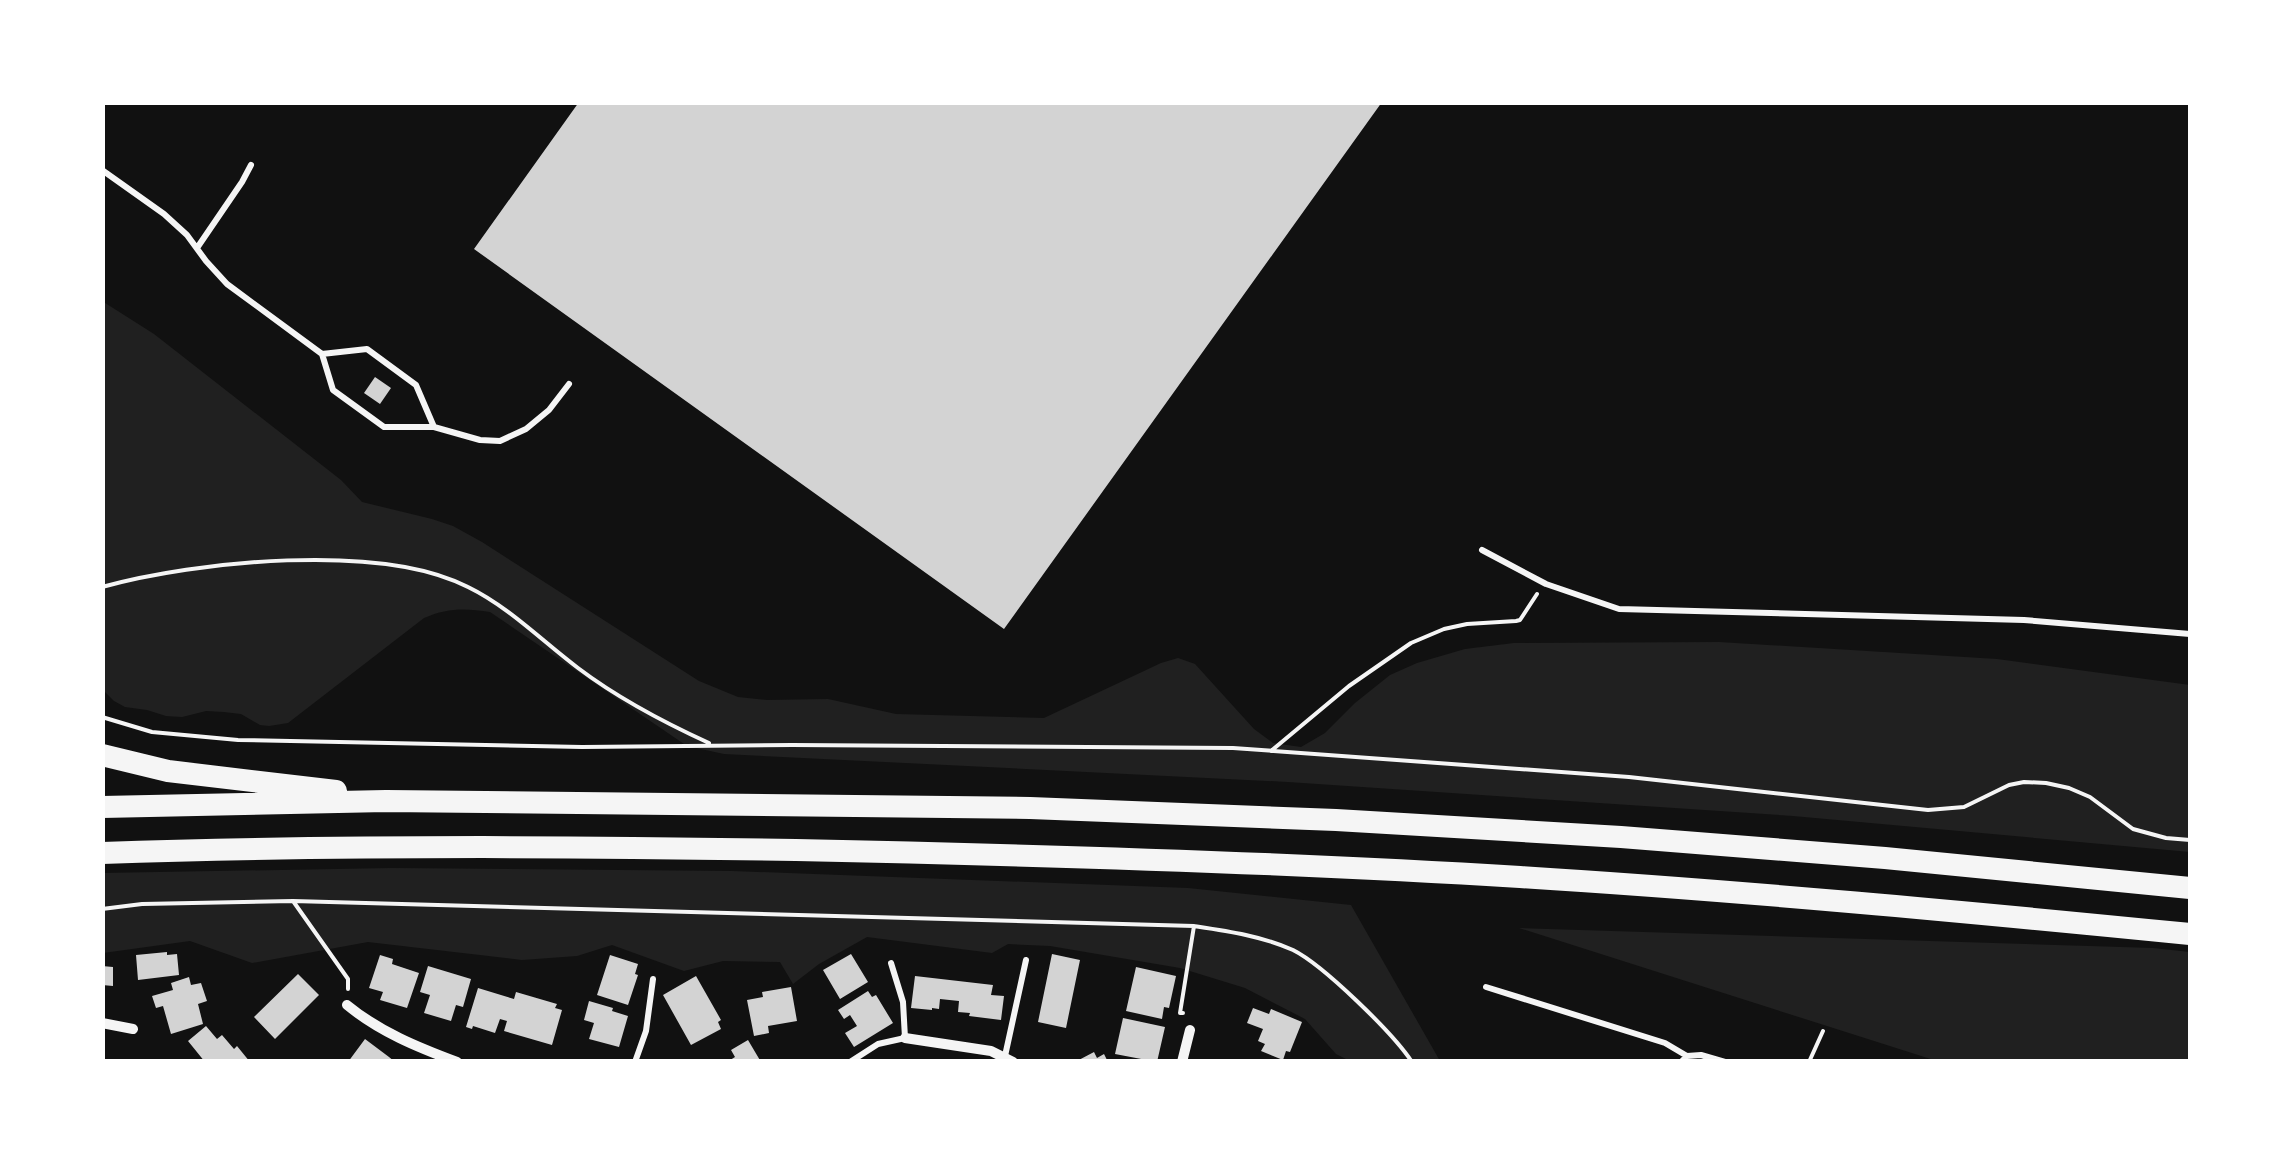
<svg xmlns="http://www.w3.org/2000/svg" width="2293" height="1164" font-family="Signika,sans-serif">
  <rect width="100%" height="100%" fill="#111"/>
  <!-- green -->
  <path fill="#202020" d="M102 301 154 334 341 480 362 502 432 519 453 526 482 542 699 681 738 697 767 700 828 699 896 714 1044 718 1161 663 1178 658 1195 664 1254 729 1273 743 1301 747 1325 733 1355 703 1390 675 1417 663 1465 649 1514 643 1719 642 1997 659 2190 685V852L1793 816 1288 782 724 754 687 746 490 612C465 608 447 608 424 618L288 723 269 726 260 725 241 714 224 712 206 711 182 717 166 716 147 710 125 707 114 701 103 690Z
    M392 868 732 871 1188 888 1351 905 1440 1061H1350L1336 1054 1305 1019 1245 988 1180 968 1050 946 1008 944 992 953 867 937 819 964 793 984 780 962 723 961 684 971 612 945 577 956 522 960 368 942 252 963 190 941 103 953 102 873Z
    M1519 928 2153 948 2190 952V1061H1937Z"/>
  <!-- building -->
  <path fill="#d3d3d3" d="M579 102H1382L1004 629 474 249Z
    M375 377 391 388 380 404 364 393Z
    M167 952V955L177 954 179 975 138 980 136 955Z
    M851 954 868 982 840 999 823 970Z
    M1052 954 1080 960 1066 1028 1038 1022Z
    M380 955 393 959 392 964 419 973 407 1008 380 1000 383 992 369 988Z
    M610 955 638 964 635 974 638 975 628 1005 597 995Z
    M102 966 113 967V986L102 985Z
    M428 966 471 979 463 1007 456 1005 451 1021 424 1013 430 995 420 992Z
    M1136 967 1176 976 1169 1008 1164 1007 1162 1019 1126 1011Z
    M298 974 319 995 275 1039 254 1017Z
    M696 976 721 1020 718 1022 721 1029 691 1045 663 995Z
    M915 976 993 985 991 995 1004 996 1001 1020 969 1016 970 1013 958 1012 959 1001 940 999 939 1009 932 1008V1010L911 1008Z
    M189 977 191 985 201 983 207 1001 198 1004 203 1024 171 1034 163 1006 156 1008 152 996 173 990 171 983Z
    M791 987 797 1021 768 1026 769 1033 754 1036 747 1000 763 997 762 992Z
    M478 988 514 999 516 992 557 1004 555 1008 562 1010 552 1045 504 1031 507 1021 500 1019 495 1033 473 1026 472 1029 466 1027Z
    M868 991 872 997 876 995 893 1023 854 1047 845 1033 857 1026 850 1015 844 1019 838 1010Z
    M589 1001 613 1008 612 1011 628 1016 619 1047 589 1039 594 1023 584 1020Z
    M1253 1008 1269 1014 1271 1009 1302 1022 1290 1052 1286 1051 1283 1060 1261 1051 1265 1044 1258 1041 1263 1029 1247 1023Z
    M1123 1018 1165 1027 1157 1062 1115 1054Z
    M206 1026 217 1039 222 1035 234 1049 237 1046 250 1062H205L188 1041Z
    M365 1039 389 1057 395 1062H348Z
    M748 1040 761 1062H727L735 1057 731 1050Z
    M1094 1052 1097 1058 1104 1054 1108 1062H1075Z"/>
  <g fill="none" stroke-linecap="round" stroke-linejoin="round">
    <!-- path -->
    <path stroke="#f5f5f5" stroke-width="4" d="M102 587C195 561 381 542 468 587 509 607 542 641 578 668 619 699 663 722 709 743
      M102 717 152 732 238 740 582 747 792 745 1233 748 1629 777 1928 810 1964 807 2009 785 2024 782 2046 783 2069 788 2090 797 2133 829 2166 838 2190 840
      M1271 751 1349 686 1411 643 1444 629 1467 624 1516 621 1520 620 1537 594
      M293 901 348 979V989
      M102 909 142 904 293 901 1194 926C1227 931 1262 936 1293 950 1323 965 1393 1033 1412 1062
      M1183 1013H1180L1194 926
      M1809 1062 1823 1031"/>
    <!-- service -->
    <path stroke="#f5f5f5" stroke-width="6" d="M102 170 164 214 187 235 206 261 227 284 322 354 333 390 384 427H434L480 440 500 441 526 429 549 410 569 384
      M197 248 242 182 251 165
      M322 354 367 349 416 385 434 427
      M1482 550 1546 584 1619 609 2024 620 2190 634
      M1486 987 1665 1043 1687 1056
      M1005 1056 1026 960
      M635 1062 646 1031 653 979
      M850 1062 878 1044 905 1038 903 1002 891 963
      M1681 1062 1687 1056 1701 1055 1725 1062"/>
    <!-- minor -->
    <path stroke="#f5f5f5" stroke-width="10" d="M347 1005C380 1032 417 1047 457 1062
      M102 1023 133 1029
      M905 1038 991 1051 1013 1062
      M1182 1062 1190 1030"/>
    <!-- trunk -->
    <path stroke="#f5f5f5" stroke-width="22" d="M102 755 168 771 336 791
      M102 807 386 801 1030 808 1336 820 1621 837 1885 858 2190 888
      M102 853C334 845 565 846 796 850 1038 855 1279 862 1520 877 1744 891 1967 912 2190 934"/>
  </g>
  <!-- border -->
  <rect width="2293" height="1164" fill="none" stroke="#ffffff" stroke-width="210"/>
</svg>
